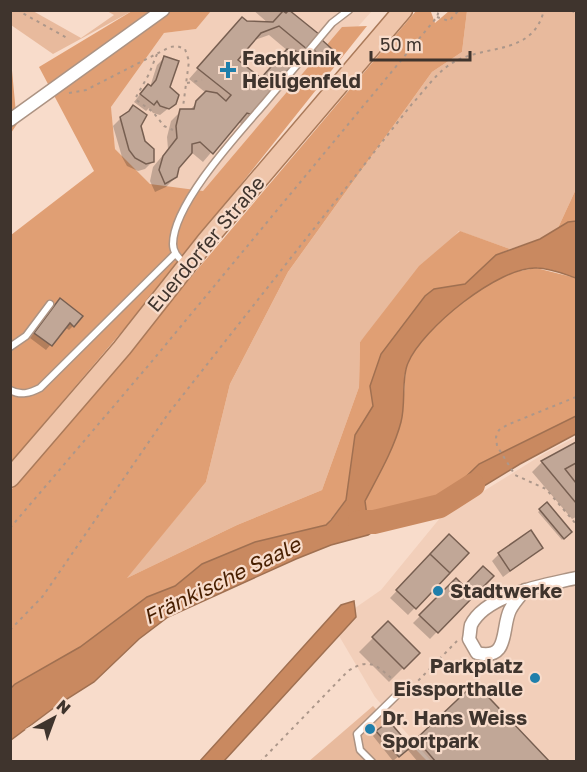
<svg xmlns="http://www.w3.org/2000/svg" width="587" height="772" font-family="'Golos Text',sans-serif">
  <rect width="100%" height="100%" fill="#f8dccb"/>
  <!-- built -->
  <path fill="#f2cfba" d="M211 11H372L202 200 150 184 115 149 111 107 164 33 196 29Z
    M576 437V761H431L375 697 332 624 381 590 440 518 545 453Z"/>
  <!-- green -->
  <path fill="#e8ba9d" d="M11 11H33L81 38 114 15 107 11H132L53 54 11 25Z
    M467 11H576V189L558 228 540 239 510 249 459 231 360 342 359 387 322 490 237 525 125 579 206 482 230 384 288 272 432 72 462 52Z
    M373 706 427 761 308 762Z"/>
  <!-- forest -->
  <path fill="#e09f74" d="M132 11H211L196 29 164 33 111 107 115 149 150 184 203 191 342 27 367 26 147 302 11 462V235L94 171 39 67Z
    M416 11H433L431 12 435 23 449 11H467L462 52 432 72 288 272 230 384 206 482 127 578 237 525 322 490 359 387 360 342 419 266 460 231 510 249 496 255 465 284 434 289 425 296 397 334 371 386 373 406 350 479 346 500 326 525 255 542 202 564 175 586 147 597 80 647 11 688V490Z
    M10 49 17 124 11 133H10Z
    M576 189V221L558 228Z
    M536 268 576 278V416L479 464 443 499 367 516 365 501 391 447 404 394 406 365 416 346 448 313 495 279 514 272Z"/>
  <!-- water -->
  <path fill="#c98960" stroke="#a07051" stroke-width="1.5" d="M576 221V278C564 274 550 268 537 268 499 266 422 329 408 363 401 378 406 404 401 422 394 449 378 476 365 501L367 516 393 518 368 535 331 545 296 559 168 617 139 639 94 682 59 704 11 740V688L15 684 80 647 147 597 175 586 202 564 255 542 326 525 331 520 346 500 355 435 373 406 370 386 381 354 425 296 434 289 465 284 496 255 540 239 568 222Z
    M576 416V434L520 464 448 508 443 499 479 464Z
    M354 601 356 617 224 761H200L341 605Z"/>
  <!-- shadow -->
  <path fill="#0003" fill-rule="evenodd" d="M253 10H288L318 35 252 114 242 124 237 122 203 162 191 152 177 168 176 177 166 187 155 192 150 181 153 167 168 149 167 137 171 121 181 111H189L206 93 189 79 233 29 246 22 268 23ZM269 35 288 51 261 80 236 60 252 41Z
    M322 42 330 49 320 59 313 52Z
    M164 58 169 87 175 103 160 115 153 113 149 108 146 111 134 102 141 93 150 87 157 65Z
    M121 118 139 125 152 162 145 169 138 171 127 166 122 157 113 126Z
    M55 305 73 326 69 330 65 327 46 350 30 338Z
    M576 444V517L572 519 532 472 541 463Z
    M547 505 570 532 562 540 538 512Z
    M449 536 467 553 408 615 390 598Z
    M542 548 503 577 492 561 499 554Z
    M491 576 430 639 413 623 456 580 464 588Z
    M388 623 418 653 389 682 359 652Z
    M475 685 548 762H418L407 749 393 761 373 736 377 732 409 748Z"/>
  <g fill="none" stroke-linecap="round" stroke-linejoin="round">
    <!-- river -->
    <path stroke="#c98960" stroke-width="24" d="M360 522H374L440 506 473 485"/>
  </g>
  <!-- building -->
  <path fill="#c1a797" stroke="#775f51" stroke-width="1.5" d="M289 10 320 35 308 50 279 26 261 33 238 60 261 78 287 49 303 53 301 58 253 115 247 113 213 154 200 142 192 144V153L179 168 177 177 165 184 159 170 163 156 177 138 176 126 180 109H194L196 101 206 91 217 93 226 101 231 95 197 68 242 17 247 21 273 22 283 11 286 13Z
    M322 40 332 49 323 59 313 49Z
    M164 56 179 61 170 87 179 95 176 104 169 109 160 106 157 101 154 105 140 94 148 84 151 86 156 80Z
    M133 105 147 115 141 126 145 141 154 149V162L146 164 135 158 129 150 120 117 129 111Z
    M60 298 83 316 74 327 70 323 52 346 34 333Z
    M576 442V463L565 469 576 483V503L541 461Z
    M547 502 572 532 564 539 539 509Z
    M531 530 543 548 510 571 498 553Z
    M449 534 469 553 450 573 430 554Z
    M430 554 450 573 416 609 396 590Z
    M483 566 494 576 474 596 464 586Z
    M456 578 474 596 438 633 419 615Z
    M388 621 420 653 404 669 372 637Z
    M475 683 550 762H436L416 739Z
    M389 721 411 747 399 757 376 731Z"/>
  <g fill="none" stroke-linecap="round" stroke-linejoin="round">
    <defs>
      <path id="lane" d="M184 263C179 258 173 253 173 244 173 204 238 134 264 104 287 77 309 50 332 23L349 10
        M10 347 26 336 50 304
        M10 390C21 396 30 393 40 388L175 254
        M372 762 360 750 357 734 405 687"/>
      <path id="street" d="M10 120 163 10
        M525 590C520 596 514 602 510 610 501 628 510 661 477 653L469 639C470 635 470 629 471 625 486 594 546 585 576 578"/>
      <path id="primary" d="M10 478 122 348 207 240 403 10"/>
    </defs>
    <!-- lane casing -->
    <use href="#lane" stroke="#ac9383" stroke-width="9"/>
    <!-- street casing -->
    <use href="#street" stroke="#ac9383" stroke-width="15"/>
    <!-- primary casing -->
    <use href="#primary" stroke="#aa7a5a" stroke-width="21"/>
    <!-- path -->
    <path stroke="#ac978a" stroke-width="2" stroke-dasharray="3 4.5" stroke-linecap="butt" d="M17 10 69 39
      M123 10 124 11
      M572 10 576 15
      M437 17 449 21 459 10
      M157 54 149 74 135 99 153 112 164 126 173 130
      M187 83 202 80
      M69 93 86 90 170 47 177 46 185 49 189 61 183 107
      M576 397 507 425 499 430 496 437 497 446 515 475 546 489 576 524
      M10 528 153 360 437 17 439 10
      M10 630 43 596 168 414 412 104C425 90 439 69 456 61 489 44 533 55 544 10
      M413 686 457 641
      M260 762 348 671C371 656 378 667 397 683"/>
    <!-- lane -->
    <use href="#lane" stroke="#fff" stroke-width="6"/>
    <!-- street -->
    <use href="#street" stroke="#fff" stroke-width="12"/>
    <!-- primary -->
    <use href="#primary" stroke="#efc5aa" stroke-width="18"/>
  </g>
  <!-- markers -->
  <g fill="#1f7fab" stroke="#f8dccb" stroke-width="2">
    <path d="M225 61h6v6h6v6h-6v6h-6v-6h-6v-6h6z"/>
    <circle cx="438" cy="591" r="6"/>
    <circle cx="535" cy="678" r="6"/>
    <circle cx="370" cy="729" r="6"/>
  </g>
  <g text-anchor="middle" stroke-width="4.5" stroke-linejoin="round" paint-order="stroke">
    <!-- poi labels -->
    <g font-size="20" font-weight="bold" fill="#3f342d" stroke="#f8dccb" text-anchor="start">
      <text x="242" y="65">Fachklinik<tspan x="242" dy="23">Heiligenfeld</tspan></text>
      <text x="450" y="598">Stadtwerke</text>
      <text x="523" y="673" text-anchor="end">Parkplatz<tspan x="523" dy="23">Eissporthalle</tspan></text>
      <text x="382" y="725">Dr. Hans Weiss<tspan x="382" dy="23">Sportpark</tspan></text>
    </g>
    <!-- street labels -->
    <g font-size="20" fill="#3f342d" stroke="#f8dccb">
      <text transform="translate(206 244) rotate(-50)" y="7">Euerdorfer Straße</text>
    </g>
    <!-- water labels -->
    <g font-size="21" font-style="italic" fill="#481f00" stroke="#f8dccb">
      <text transform="translate(222 581) rotate(-26)" y="7">Fränkische Saale</text>
    </g>
  </g>
  <!-- border -->
  <rect width="587" height="772" fill="none" stroke="#3f342d" stroke-width="24"/>
  <!-- north arrow -->
  <g transform="translate(54 718) rotate(41)" stroke="#f8dccb" stroke-width="4.5" paint-order="stroke">
  <path d="M0-4.5L10 22L0 15L-10 22Z" fill="#3f342d"/>
  <text y="-9" font-size="16" font-weight="bold" text-anchor="middle" fill="#3f342d">N</text>
  </g>
  <!-- scale -->
  <path d="M371 51v9h99v-9" fill="none" stroke="#3f342d" stroke-width="3"/>
  <text x="380" y="51" font-size="18" fill="#3f342d" stroke="#f8dccb" stroke-width="4.5" paint-order="stroke">50 m</text>
</svg>
